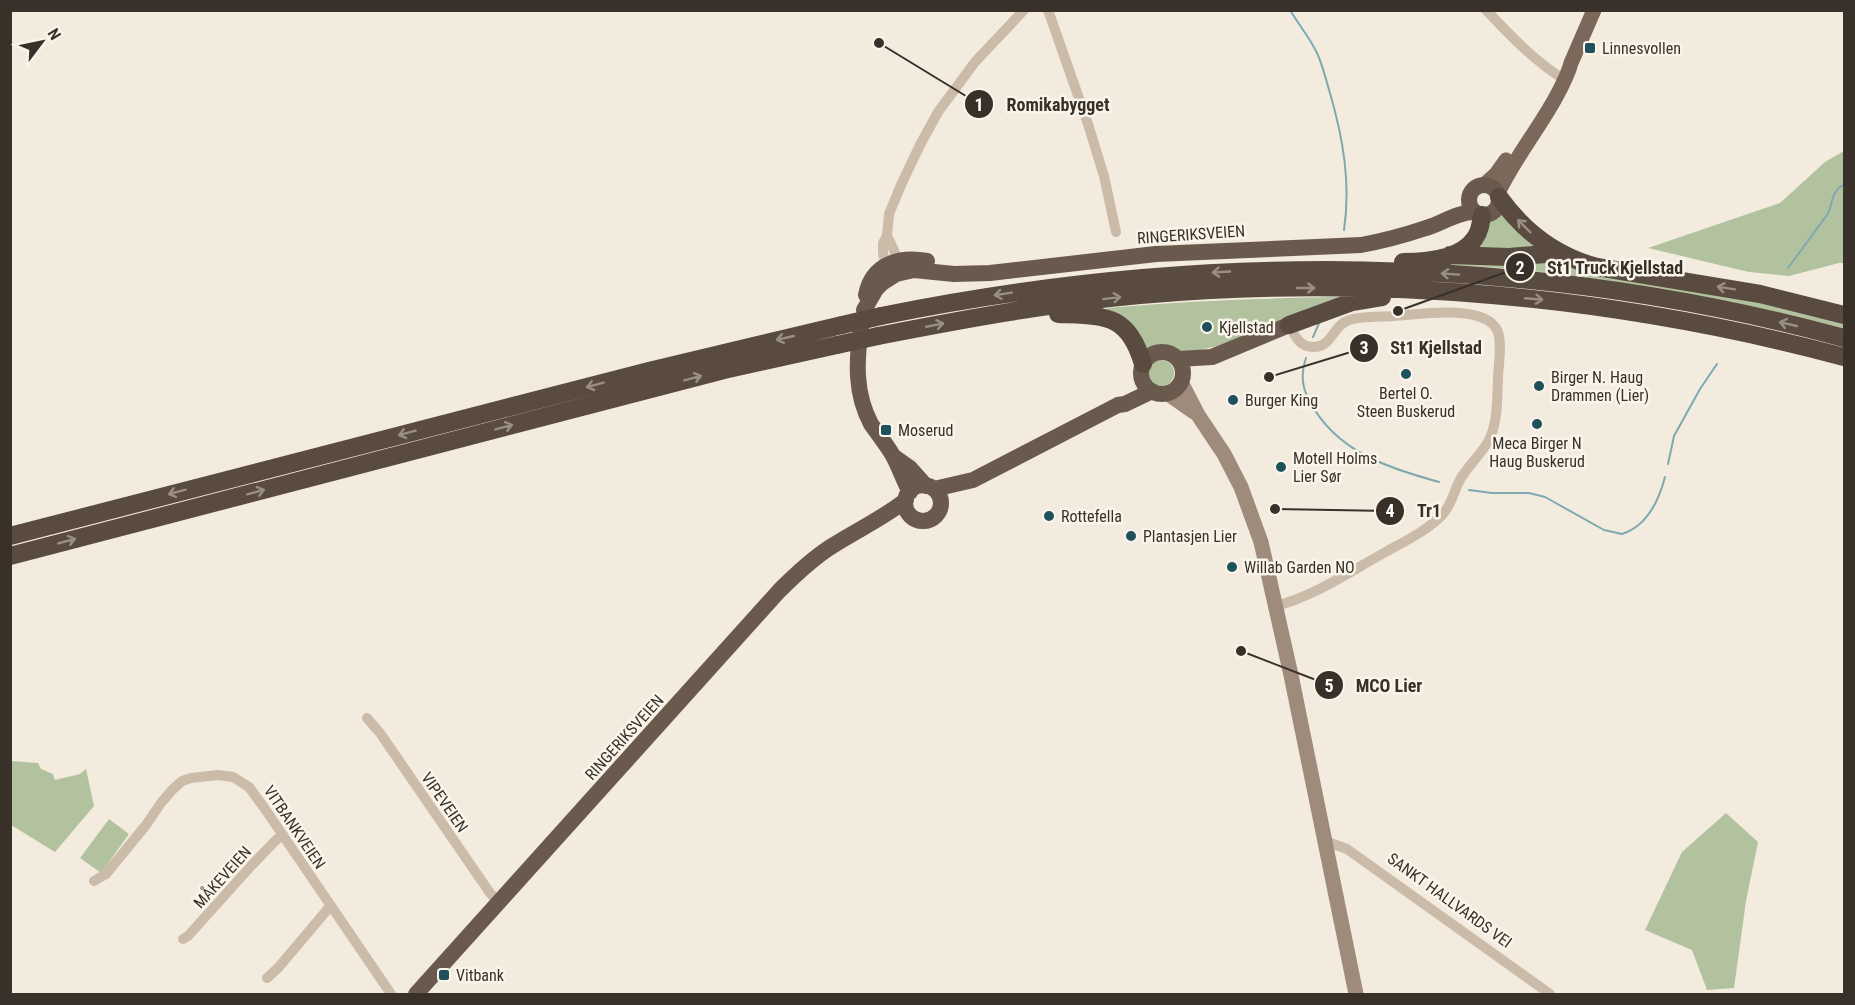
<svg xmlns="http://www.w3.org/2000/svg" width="1855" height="1005" font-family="'Roboto Condensed',sans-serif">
  <rect width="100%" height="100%" fill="#f3ebde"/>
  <!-- green -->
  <path fill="#b3c29e" d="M1844 151V263H1839L1789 276 1749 272 1648 248 1780 203 1825 162Z
    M1501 212 1544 249 1469 251 1489 222Z
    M1541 257 1844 319V329C1776 311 1708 298 1639 286 1573 275 1506 266 1439 265Z
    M1342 297 1218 346 1186 353 1166 346H1155L1148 349 1107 314V308C1186 301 1263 298 1342 297Z
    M1148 373a13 13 0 1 1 26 0a13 13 0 1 1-26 0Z
    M11 761 38 763 41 769 53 774 55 780 80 774 86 769 94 806 55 852 11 825Z
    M1726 813 1758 842 1746 901 1734 988 1707 990 1692 950 1645 930 1682 852Z
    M109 819 129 834 101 873 80 858Z"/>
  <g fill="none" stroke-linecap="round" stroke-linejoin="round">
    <!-- stream -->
    <path stroke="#7da9b0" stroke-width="2" d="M1290 10C1299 25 1310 38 1317 53 1323 66 1326 80 1330 93 1343 138 1351 183 1344 230
      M1788 268 1827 215C1834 203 1830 191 1844 185
      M1313 337 1320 321
      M1306 358C1300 374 1302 388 1310 402 1337 452 1388 468 1439 482
      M1668 464 1674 436 1700 389 1717 364
      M1469 490 1492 493H1529L1545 497 1604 530 1622 534C1647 526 1659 500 1665 477"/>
    <!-- minor -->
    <path stroke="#cbbcaa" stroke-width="10" d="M1048 10 1088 124 1104 176 1116 232
      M1486 10C1511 36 1534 61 1565 80
      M887 236C892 246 898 256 897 267
      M889 268 885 262 883 253V243L887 236 889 214 901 185 920 145 938 112 975 62 1024 10
      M1276 606C1314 596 1348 573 1382 554 1403 542 1426 532 1443 514 1452 504 1454 490 1461 478 1469 465 1480 455 1488 442 1498 424 1497 399 1498 379 1498 367 1503 341 1497 330 1484 303 1417 315 1394 316 1379 317 1363 316 1349 320 1333 325 1332 347 1314 347 1299 347 1295 336 1289 325
      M367 718 380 733 490 893 499 903
      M1325 841 1347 849 1550 994
      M94 881 106 874 146 825 161 803 172 790 182 781 191 778 218 775 233 777 249 787 265 809 391 994
      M183 939 188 936 251 866 276 840 283 835
      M267 978 278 968 327 910 331 907"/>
    <!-- secondary -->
    <path stroke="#9f8b7b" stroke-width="15" d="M1181 382 1198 415 1224 454 1241 487 1261 542 1291 675 1356 994
      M1167 393 1194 412"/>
    <!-- primary -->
    <path stroke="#7b685a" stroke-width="15" d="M1485 184 1496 174 1506 160
      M1498 193C1514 159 1538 130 1556 97 1562 86 1568 75 1571 63L1594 10"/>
    <!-- trunk -->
    <path stroke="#6a5a4d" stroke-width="16" d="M1469 200a15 15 0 1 1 30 0a15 15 0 1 1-30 0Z
      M866 295C872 264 899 256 927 261
      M864 310 876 289 882 283 896 274 914 270 954 274 990 273 1156 254 1361 245C1383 241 1405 235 1426 228 1443 223 1457 212 1475 212
      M861 329C856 362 855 394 871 424 878 434 886 444 892 454 899 466 903 480 910 492
      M1141 373a21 21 0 1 1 42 0a21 21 0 1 1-42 0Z
      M1178 359 1212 357 1289 325
      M893 456 910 468 926 486
      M905 503a18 18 0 1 1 36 0a18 18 0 1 1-36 0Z
      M934 489 973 480 1118 405 1125 404 1152 391
      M416 994 779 591C795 575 811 560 829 548 855 531 882 519 906 500"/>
    <!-- motorway -->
    <path stroke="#5a4b40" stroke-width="18" d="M1499 197C1524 232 1555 256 1597 267L1760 294 1844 315
      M1450 255 1509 257 1559 253
      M1403 262C1426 262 1461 259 1475 238 1480 231 1481 223 1482 215
      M1058 314C1105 316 1128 313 1143 364
      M881 316C1200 251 1529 252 1844 338
      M1289 325 1352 302 1382 297
      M878 336C965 319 1052 303 1140 295 1375 274 1616 296 1844 357
      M10 536 649 371 842 325
      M10 556 724 370 837 345"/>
    <!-- motorway-bridge -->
    <path stroke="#5a4b40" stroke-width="18" d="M842 325 881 316
      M837 345 878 336"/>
  </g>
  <!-- one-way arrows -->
  <defs><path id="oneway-shaft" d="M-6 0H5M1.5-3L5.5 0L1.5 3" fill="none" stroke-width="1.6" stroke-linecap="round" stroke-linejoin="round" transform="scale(1.5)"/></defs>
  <g stroke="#9a8f84">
    <use href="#oneway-shaft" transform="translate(1524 226) rotate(-135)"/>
    <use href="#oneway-shaft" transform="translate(1221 272) rotate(177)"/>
    <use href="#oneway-shaft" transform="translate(1450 274) rotate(-176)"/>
    <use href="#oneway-shaft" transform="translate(1306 288)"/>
    <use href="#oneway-shaft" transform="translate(1726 288) rotate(-171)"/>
    <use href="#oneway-shaft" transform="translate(1003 294) rotate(171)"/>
    <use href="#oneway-shaft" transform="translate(1112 298) rotate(-7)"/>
    <use href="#oneway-shaft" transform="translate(1534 299) rotate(5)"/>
    <use href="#oneway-shaft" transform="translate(1788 324) rotate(-167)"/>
    <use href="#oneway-shaft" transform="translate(935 325) rotate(-11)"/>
    <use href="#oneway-shaft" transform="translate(785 338) rotate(167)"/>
    <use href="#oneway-shaft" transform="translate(693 378) rotate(-15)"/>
    <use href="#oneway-shaft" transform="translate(595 385) rotate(165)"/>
    <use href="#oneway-shaft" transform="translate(504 427) rotate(-15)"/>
    <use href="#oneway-shaft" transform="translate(407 433) rotate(165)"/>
    <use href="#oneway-shaft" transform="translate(177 492) rotate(165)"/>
    <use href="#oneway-shaft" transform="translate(256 492) rotate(-15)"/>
    <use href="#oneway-shaft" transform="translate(67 541) rotate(-15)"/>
  </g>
  <!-- markers -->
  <g fill="#1e515b" stroke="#faf5eb" stroke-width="2">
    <rect x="1584" y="42" width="12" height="12" rx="3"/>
    <circle cx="1207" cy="327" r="6"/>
    <circle cx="1406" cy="374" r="6"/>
    <circle cx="1539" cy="386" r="6"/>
    <circle cx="1233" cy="400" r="6"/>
    <circle cx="1537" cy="424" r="6"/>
    <rect x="880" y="424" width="12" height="12" rx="3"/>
    <circle cx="1281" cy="467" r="6"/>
    <circle cx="1049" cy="516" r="6"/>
    <circle cx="1131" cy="536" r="6"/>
    <circle cx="1232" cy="567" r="6"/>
    <rect x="438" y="969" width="12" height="12" rx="3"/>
  </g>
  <g text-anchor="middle" stroke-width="5" stroke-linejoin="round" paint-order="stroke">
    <!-- poi labels -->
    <g font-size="16" fill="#393029" stroke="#faf5eb" text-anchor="start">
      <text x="1602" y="54">Linnesvollen</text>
      <text x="1219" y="333">Kjellstad</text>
      <text x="1551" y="383">Birger N. Haug<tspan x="1551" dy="18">Drammen (Lier)</tspan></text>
      <text x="1406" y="399" text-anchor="middle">Bertel O.<tspan x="1406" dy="18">Steen Buskerud</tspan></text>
      <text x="1245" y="406">Burger King</text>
      <text x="898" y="436">Moserud</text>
      <text x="1537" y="449" text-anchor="middle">Meca Birger N<tspan x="1537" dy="18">Haug Buskerud</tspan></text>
      <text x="1293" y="464">Motell Holms<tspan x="1293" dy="18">Lier Sør</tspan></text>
      <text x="1061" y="522">Rottefella</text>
      <text x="1143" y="542">Plantasjen Lier</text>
      <text x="1244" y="573">Willab Garden NO</text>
      <text x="456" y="981">Vitbank</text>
    </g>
    <!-- street labels -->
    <g font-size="16" fill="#393029" stroke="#faf5eb">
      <text transform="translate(1191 234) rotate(-4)" y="6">RINGERIKSVEIEN</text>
      <text transform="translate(624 737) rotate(-48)" y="6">RINGERIKSVEIEN</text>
      <text transform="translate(445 802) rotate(55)" y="6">VIPEVEIEN</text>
      <text transform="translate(295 827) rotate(56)" y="6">VITBANKVEIEN</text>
      <text transform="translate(222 877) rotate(-48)" y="6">MÅKEVEIEN</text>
      <text transform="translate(1450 900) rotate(36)" y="6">SANKT HALLVARDS VEI</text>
    </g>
  </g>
  <!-- callouts -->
  <path fill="none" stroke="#393029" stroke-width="2" d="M879 43L979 104M1398 311L1520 267M1269 377L1364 348M1275 509L1390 511M1241 651L1329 685"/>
  <g fill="#393029" stroke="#faf5eb" stroke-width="2">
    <circle cx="879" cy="43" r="6"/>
    <circle cx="1398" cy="311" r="6"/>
    <circle cx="1269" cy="377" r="6"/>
    <circle cx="1275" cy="509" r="6"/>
    <circle cx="1241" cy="651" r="6"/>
    <circle cx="979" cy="104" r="15"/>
    <circle cx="1520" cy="267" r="15"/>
    <circle cx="1364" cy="348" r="15"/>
    <circle cx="1390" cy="511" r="15"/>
    <circle cx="1329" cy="685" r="15"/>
  </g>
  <g font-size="18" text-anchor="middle" font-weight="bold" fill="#fff">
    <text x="979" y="111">1</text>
    <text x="1520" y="274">2</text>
    <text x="1364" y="354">3</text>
    <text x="1390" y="517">4</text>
    <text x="1329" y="692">5</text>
  </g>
  <g font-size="18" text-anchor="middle" font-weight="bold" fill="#393029" stroke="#faf5eb" stroke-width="5" stroke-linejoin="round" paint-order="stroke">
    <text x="1058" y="111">Romikabygget</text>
    <text x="1615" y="274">St1 Truck Kjellstad</text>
    <text x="1436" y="354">St1 Kjellstad</text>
    <text x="1429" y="517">Tr1</text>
    <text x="1389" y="692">MCO Lier</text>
  </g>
  <!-- border -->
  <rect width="1855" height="1005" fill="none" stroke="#393029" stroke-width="24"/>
  <!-- north arrow -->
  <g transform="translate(42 42) rotate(58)" stroke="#faf5eb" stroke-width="4.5" paint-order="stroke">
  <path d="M0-4.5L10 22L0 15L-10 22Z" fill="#393029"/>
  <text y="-9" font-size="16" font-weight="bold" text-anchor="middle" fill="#393029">N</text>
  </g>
</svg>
